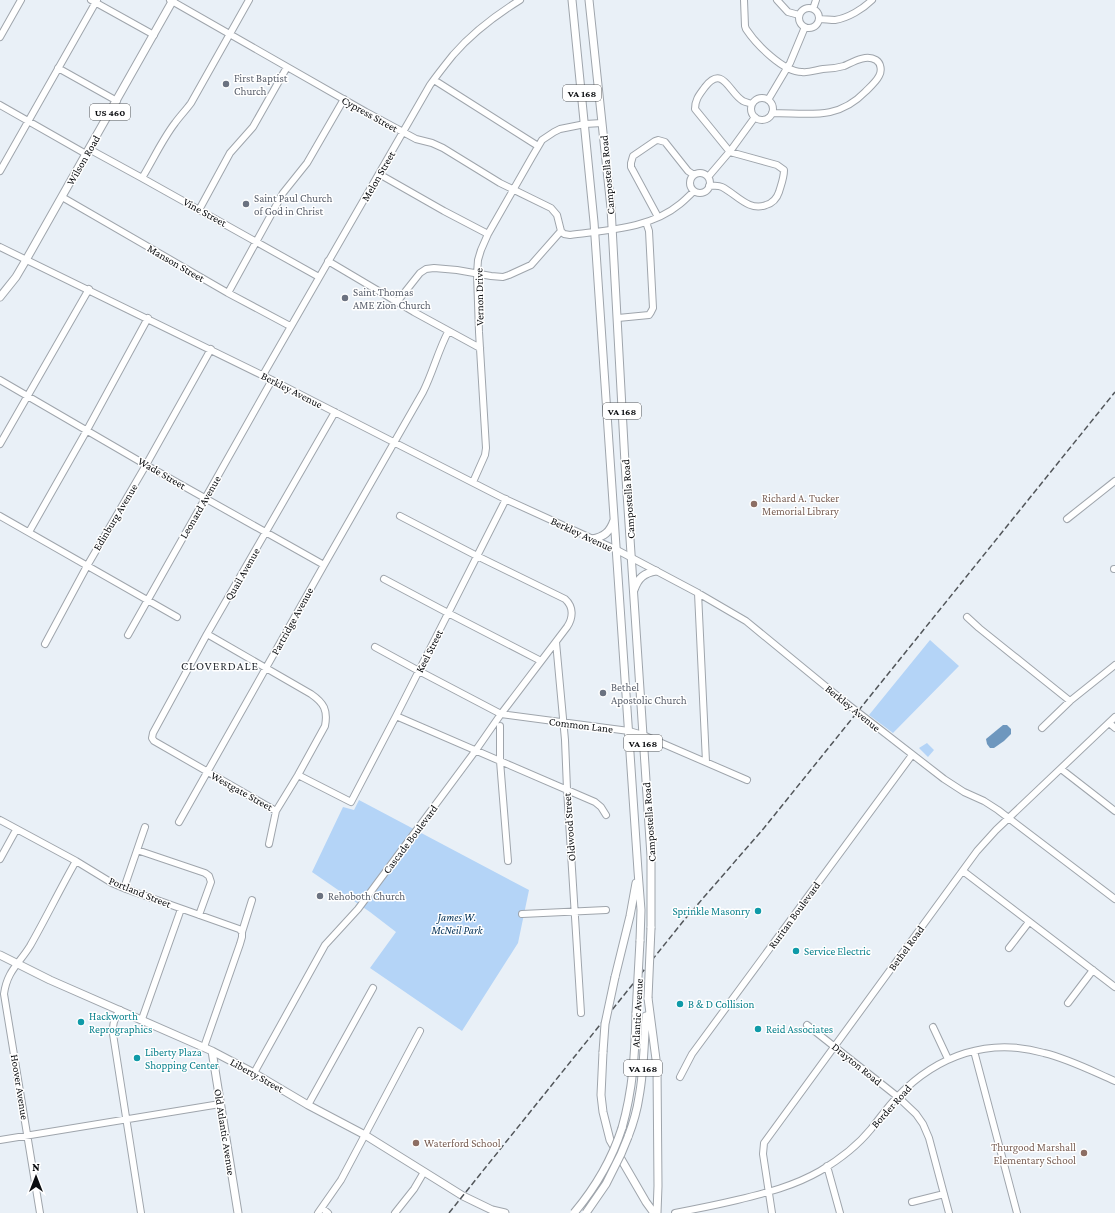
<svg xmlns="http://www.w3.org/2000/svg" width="1115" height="1213" font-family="'Crimson Pro',serif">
  <rect width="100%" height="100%" fill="#e9f0f7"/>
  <!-- green -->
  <path fill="#b4d4f7" d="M930 640 959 666 893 733 869 715Z
    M927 743 934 750 928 757 919 748Z
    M359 800 529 890 518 943 462 1031 370 968 396 932 370 912 312 872 343 807 354 810Z"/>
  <!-- water -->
  <path fill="#6e97be" d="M1003 725H1007L1011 729V734L1004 741 994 748H990L987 744 986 739Z"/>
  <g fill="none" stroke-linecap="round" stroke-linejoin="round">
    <defs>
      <path id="minor" d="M91 0 154 35
        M170 0 366 112 416 139 432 143 443 148 500 183 551 208 557 215 561 231
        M744 0 745 26 746 29C756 44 783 72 802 72 809 73 816 70 823 69 830 69 837 68 844 66 853 62 866 54 876 60 881 63 882 71 879 76 876 82 870 87 865 92 837 121 808 113 772 113
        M777 0 788 12 799 15
        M799 18a10 10 0 1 1 20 0a10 10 0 1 1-20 0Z
        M813 9 816 0
        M819 19C824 19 830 20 835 20 848 18 863 9 872 0
        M0 37 21 0
        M58 68 117 101
        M434 80 538 146
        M751 109a11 11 0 1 1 22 0a11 11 0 1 1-22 0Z
        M768 100 790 63 805 27
        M0 105 86 154
        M89 149 142 178 319 277
        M0 171 97 0
        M690 183a10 10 0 1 1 20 0a10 10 0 1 1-20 0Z
        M379 174 444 211 488 234
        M708 177 731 150 755 117
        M142 178C153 160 162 140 175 123 180 116 186 110 191 103L249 0
        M709 186C714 186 718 185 722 187 736 194 749 212 766 205 773 203 777 198 779 192 781 185 784 178 784 170L777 165 730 152 695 109C695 99 700 94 705 87 723 64 729 93 743 101 745 102 749 103 752 104
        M62 197 228 293 290 326
        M199 210 230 153 253 127 287 67
        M658 217 631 167V163L633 156 655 141 658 140 665 142 688 171 694 175
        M561 231 564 234 570 235C606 230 650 229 680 204 685 200 689 196 694 191
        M0 247 272 380 505 499 617 550 698 593 746 621 846 703 944 779 964 792 984 801 998 810 1115 899
        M328 261 414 312 480 348
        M228 293 283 193 307 163 344 99
        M397 302 420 273 426 269 434 268 457 270 491 276 503 277 509 275 531 265 561 231
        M618 318 649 315 651 312 653 308 649 231 646 222
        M263 375 430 85C437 75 445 65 453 55 472 33 496 15 520 0
        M0 380 146 465 324 565
        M0 444 89 289
        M473 482 485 455 486 448 479 332 477 274 478 260 481 250 488 234 532 157 542 140 554 132 560 129 585 124 602 123
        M0 516 177 617
        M1067 519 1115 481
        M29 532 87 430 148 318
        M1114 569H1115
        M384 579 448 613 541 661
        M698 593 706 762
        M967 617 979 628 1070 701
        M207 634 311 694C324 703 328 710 325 726L298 775 276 811 269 844
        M128 635 272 380
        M556 642 565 740 567 789 581 1013
        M45 644 87 566 146 465 211 349
        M375 647 419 671 501 714 629 731 643 735 747 780
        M396 716 595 802 601 807 606 815
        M1109 723 1115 728
        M500 726V761L508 861
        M1042 728 1070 701 1115 665
        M1061 769 1115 811
        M298 775 351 802 396 716 506 499
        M276 811 154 741 152 738 153 733 207 634 335 412
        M0 820 76 861 112 883 126 889 239 929 242 932
        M179 822 324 565 423 392C433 372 438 351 448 332
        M137 850 205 873 209 876 211 882 199 915
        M0 859 16 830
        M963 871 1115 987
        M124 888 145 827
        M522 914 606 910
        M1009 948 1029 922
        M1068 1003 1093 970
        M120 1010C114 1018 112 1025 113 1034L141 1213
        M142 1019 181 909
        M807 1025 898 1097 916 1114 923 1124 929 1138 949 1213
        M933 1027 948 1059
        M204 1047 240 944 242 937V932L252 900
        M974 1051 1017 1213
        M254 1073 325 945 358 909 476 750 501 714 567 627C573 618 574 607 565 599L477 556 400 516
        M680 1077 692 1054 912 755
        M308 1105 373 988
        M0 1140 220 1104
        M827 1166 840 1213
        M912 1202 944 1194
        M322 1208 328 1213
        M40 1213 4 994C7 971 19 964 30 946 46 918 60 889 76 861
        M318 1213 341 1180 420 1031
        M395 1213 414 1189 424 1172
        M675 1213C696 1209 716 1205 737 1200 766 1193 794 1186 820 1171 837 1161 858 1145 871 1129 880 1118 888 1106 898 1096 938 1055 989 1037 1044 1053 1069 1059 1092 1071 1115 1081
        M772 1213 763 1154 764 1143 977 851 996 830 1115 717"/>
      <path id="major" d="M572 0 594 222 638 871 641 910 640 941
        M589 0 611 208 625 463 651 856V928
        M0 297 16 277 26 260 173 0
        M592 539C604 537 610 532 614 520
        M634 590C638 578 644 573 656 571
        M0 955 50 980 212 1051 254 1073 308 1105 365 1135 463 1196 492 1210 505 1213
        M615 977 630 916 636 883
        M648 998 657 1067 658 1186 657 1213
        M212 1051 238 1213
        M603 1052 601 1095 603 1112 610 1140 646 1202 654 1213
        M622 1128C633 1089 635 1054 636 1013
        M628 1137C633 1124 637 1111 639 1097 644 1071 644 1043 646 1016"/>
    </defs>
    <!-- minor casing -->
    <use href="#minor" stroke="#9fa5ac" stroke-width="8"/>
    <!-- major casing -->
    <use href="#major" stroke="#9fa5ac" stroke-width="9"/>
    <!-- minor -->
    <use href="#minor" stroke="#fff" stroke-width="6"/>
    <!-- major -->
    <use href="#major" stroke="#fff" stroke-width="7"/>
    <!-- rail -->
    <path stroke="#52565a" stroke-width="1.5" stroke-dasharray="6 3" stroke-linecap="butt" d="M449 1213 685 919 764 828 1115 392"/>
    <defs>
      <path id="major-bridge" d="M648 998 651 928
        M636 1013 640 941
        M603 1052 605 1024 615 977
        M574 1213C595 1188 612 1159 622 1128
        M586 1213 606 1184 621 1154 628 1137"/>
    </defs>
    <!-- major-bridge casing -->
    <use href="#major-bridge" stroke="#9fa5ac" stroke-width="9" stroke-linecap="butt"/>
    <!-- major-bridge -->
    <use href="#major-bridge" stroke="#fff" stroke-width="7"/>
  </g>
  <!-- markers -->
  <g fill="#6b7280" stroke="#fff" stroke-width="1.5">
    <circle cx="226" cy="84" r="4"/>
    <circle cx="246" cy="204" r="4"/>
    <circle cx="345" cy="298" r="4"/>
    <circle cx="603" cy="693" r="4"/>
    <circle cx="320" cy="896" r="4"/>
  </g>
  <g fill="#8d6e63" stroke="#fff" stroke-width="1.5">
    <circle cx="754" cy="504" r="4"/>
    <circle cx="416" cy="1143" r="4"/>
    <circle cx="1084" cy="1153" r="4"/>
  </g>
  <g fill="#0f9aa8" stroke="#fff" stroke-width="1.5">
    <circle cx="758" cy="911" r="4"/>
    <circle cx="796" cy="951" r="4"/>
    <circle cx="680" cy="1004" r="4"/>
    <circle cx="81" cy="1022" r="4"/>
    <circle cx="758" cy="1029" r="4"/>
    <circle cx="137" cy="1058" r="4"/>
  </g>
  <g text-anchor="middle" stroke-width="3" stroke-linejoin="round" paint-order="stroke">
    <!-- shield labels -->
    <g fill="#fff" stroke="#545658" stroke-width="1">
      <rect x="563" y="85" width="38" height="16" rx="3"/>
      <rect x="90" y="104" width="40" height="16" rx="3"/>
      <rect x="603" y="403" width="38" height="16" rx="3"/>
      <rect x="624" y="735" width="38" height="16" rx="3"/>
      <rect x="624" y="1060" width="38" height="16" rx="3"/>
    </g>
    <g font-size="10" font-weight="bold" fill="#0b0d10">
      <text x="582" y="97">VA 168</text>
      <text x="110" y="116">US 460</text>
      <text x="622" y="415">VA 168</text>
      <text x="643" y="747">VA 168</text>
      <text x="643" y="1072">VA 168</text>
    </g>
    <!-- worship labels -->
    <g font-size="11" fill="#5b616d" stroke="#fff" text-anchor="start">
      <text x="234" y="82">First Baptist<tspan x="234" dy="13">Church</tspan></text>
      <text x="254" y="202">Saint Paul Church<tspan x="254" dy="13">of God in Christ</tspan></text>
      <text x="353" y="296">Saint Thomas<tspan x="353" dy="13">AME Zion Church</tspan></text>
      <text x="611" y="691">Bethel<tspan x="611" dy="13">Apostolic Church</tspan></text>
      <text x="328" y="900">Rehoboth Church</text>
    </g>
    <!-- street labels -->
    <g font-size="11" fill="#0b0d10" stroke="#fff">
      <text transform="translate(370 114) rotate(29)" y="4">Cypress Street</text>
      <text transform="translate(83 160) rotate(-60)" y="4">Wilson Road</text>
      <text transform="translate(607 175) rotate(-95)" y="4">Campostella Road</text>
      <text transform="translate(378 176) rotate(-60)" y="4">Melon Street</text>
      <text transform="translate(205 212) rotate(29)" y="4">Vine Street</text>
      <text transform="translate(176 263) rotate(30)" y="4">Manson Street</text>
      <text transform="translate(479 297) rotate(-91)" y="4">Vernon Drive</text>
      <text transform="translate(292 390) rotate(27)" y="4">Berkley Avenue</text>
      <text transform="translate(162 473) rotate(30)" y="4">Wade Street</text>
      <text transform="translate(628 499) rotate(-94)" y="4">Campostella Road</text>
      <text transform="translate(200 507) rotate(-60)" y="4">Leonard Avenue</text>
      <text transform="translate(115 517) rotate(-59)" y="4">Edinburg Avenue</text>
      <text transform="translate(582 534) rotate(25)" y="4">Berkley Avenue</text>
      <text transform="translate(242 574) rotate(-60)" y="4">Quail Avenue</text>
      <text transform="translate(292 621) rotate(-61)" y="4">Partridge Avenue</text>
      <text transform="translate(429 651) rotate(-63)" y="4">Keel Street</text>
      <text transform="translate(853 708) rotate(39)" y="4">Berkley Avenue</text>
      <text transform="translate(581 725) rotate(7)" y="4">Common Lane</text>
      <text transform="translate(242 791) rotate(29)" y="4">Westgate Street</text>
      <text transform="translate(649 822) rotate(-94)" y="4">Campostella Road</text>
      <text transform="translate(569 827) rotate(-94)" y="4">Oldwood Street</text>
      <text transform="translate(410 839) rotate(-53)" y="4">Cascade Boulevard</text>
      <text transform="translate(140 892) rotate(22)" y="4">Portland Street</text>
      <text transform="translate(794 915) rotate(-54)" y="4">Ruritan Boulevard</text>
      <text transform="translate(906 948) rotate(-54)" y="4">Bethel Road</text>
      <text transform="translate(637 1013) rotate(-87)" y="4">Atlantic Avenue</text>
      <text transform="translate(857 1064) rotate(39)" y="4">Drayton Road</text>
      <text transform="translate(257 1075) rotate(29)" y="4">Liberty Street</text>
      <text transform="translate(20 1087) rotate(81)" y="4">Hoover Avenue</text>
      <text transform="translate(891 1106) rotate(-48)" y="4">Border Road</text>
      <text transform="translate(225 1132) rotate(81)" y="4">Old Atlantic Avenue</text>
    </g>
    <!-- education labels -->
    <g font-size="11" fill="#785e54" stroke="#fff" text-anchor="start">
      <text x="762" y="502">Richard A. Tucker<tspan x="762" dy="13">Memorial Library</tspan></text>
      <text x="424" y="1147">Waterford School</text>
      <text x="1076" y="1151" text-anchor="end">Thurgood Marshall<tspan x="1076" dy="13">Elementary School</tspan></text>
    </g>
    <!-- culture labels -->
    <g font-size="11" fill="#0d838f" stroke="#fff" text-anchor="start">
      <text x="750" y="915" text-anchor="end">Sprinkle Masonry</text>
      <text x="804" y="955">Service Electric</text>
      <text x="688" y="1008">B &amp; D Collision</text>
      <text x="89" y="1020">Hackworth<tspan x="89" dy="13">Reprographics</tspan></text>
      <text x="766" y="1033">Reid Associates</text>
      <text x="145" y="1056">Liberty Plaza<tspan x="145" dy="13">Shopping Center</tspan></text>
    </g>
    <!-- park labels -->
    <g font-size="11" font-style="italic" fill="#033157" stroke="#fff">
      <text x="457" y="921">James W.<tspan x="457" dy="13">McNeil Park</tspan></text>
    </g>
    <!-- neighbourhood labels -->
    <g font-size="12" letter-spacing="1" fill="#282d33" stroke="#fff">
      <text x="220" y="670">CLOVERDALE</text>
    </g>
  </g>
  <!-- north arrow -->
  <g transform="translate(36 1177)" stroke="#ffffff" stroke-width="3" paint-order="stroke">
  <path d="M0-3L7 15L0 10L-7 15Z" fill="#0b0d10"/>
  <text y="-6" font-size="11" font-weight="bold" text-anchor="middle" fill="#0b0d10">N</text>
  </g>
</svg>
